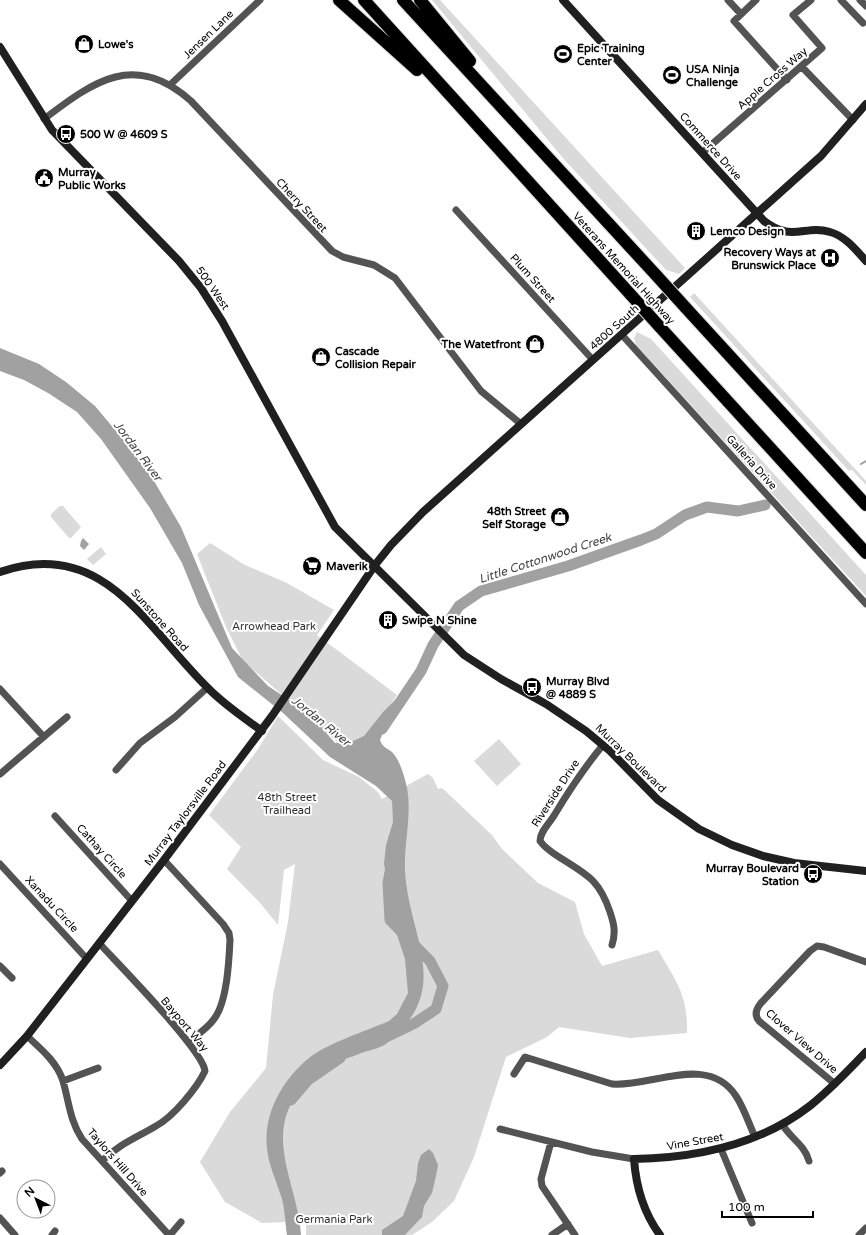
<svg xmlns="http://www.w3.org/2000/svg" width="866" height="1235" font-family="'Varela Round',sans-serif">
  <rect width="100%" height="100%" fill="#fff"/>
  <!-- green -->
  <path fill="#dadada" d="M432 0H440L685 268 679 274 666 270 562 157Z
    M694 293 866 481V485L852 470 849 471 690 297Z
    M637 332 651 339 866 575V596L636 345 634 338Z
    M60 506H63L81 527 71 538H69L51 517V514Z
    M210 543 245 565 287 583 334 610 317 635 397 695 373 731 358 741 338 743 243 661 226 627 197 554Z
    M101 547 106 554 93 565 87 559Z
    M278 716 323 760 359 777 378 792 382 799 428 774 433 778 438 789 442 788 492 835 502 849 538 883 575 902 584 934 602 966 658 950C676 981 688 995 687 1033L630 1038 559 1027 547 1037 506 1057 474 1157 454 1201 432 1222 412 1235H306V1225L309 1221 262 1223 225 1202 200 1162 230 1112 266 1068 273 995 288 922 295 864 284 870 278 925 261 904 227 869 241 847 209 815 258 749Z
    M499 739 521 764 497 786 474 761Z"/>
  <!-- water -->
  <path fill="#a1a1a1" d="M0 348 39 364 66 382 95 406 126 443 154 481 181 527 232 648 268 686 309 713 335 743 353 741 364 736 383 712 397 698 380 740C383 748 387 748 392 752 400 760 405 778 407 788 412 815 404 843 405 870 408 937 455 988 387 1043 381 1048 371 1050 364 1052 352 1057 337 1061 325 1068 310 1076 296 1092 289 1108 271 1148 299 1193 301 1235H287C285 1222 285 1208 281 1196 276 1180 269 1166 267 1149 263 1114 282 1080 309 1058 328 1043 366 1031 389 1021L397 1014 408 993 405 959 396 932 384 864 386 845 393 822 392 801 376 786 330 757 283 713 238 677 199 605 182 563 150 508 101 439 77 412 48 393 24 380 0 371Z
    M83 538 89 544 84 550 80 546 81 541Z
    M429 1149 433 1153 438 1165 436 1176 432 1193 424 1206 422 1217 405 1235H382V1230L403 1216 416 1181 418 1163 421 1155Z"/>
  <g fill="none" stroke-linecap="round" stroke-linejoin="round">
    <!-- stream -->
    <path stroke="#a1a1a1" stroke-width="2" d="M861 464 866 461"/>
    <!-- river -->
    <path stroke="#a1a1a1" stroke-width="11" d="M382 729 421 671 433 645 459 606 481 591 568 566 641 540 656 534 685 515 707 507 738 511 765 505
      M388 1036 415 1023 436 1009 443 986 430 961 390 920 388 883 390 872
      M291 1100 308 1080 340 1058"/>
    <defs>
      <path id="highway" d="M339 0 417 70
        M364 0 631 295
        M403 0 656 275
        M420 0 470 61
        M685 307 866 505
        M659 326 866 553"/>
    </defs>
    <!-- highway casing -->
    <use href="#highway" stroke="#dbdbdb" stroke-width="14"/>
    <!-- street -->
    <path stroke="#535353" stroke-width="7" d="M728 0 741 14
      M756 0 734 21 787 80
      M841 0 863 23
      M860 0 866 6
      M802 67 853 120
      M171 84 260 0
      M44 119C94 81 135 51 191 101L332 251 343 257 374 265 395 278 481 391 521 424
      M702 153 822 48 793 15 811 0
      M456 210 593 360
      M622 335 866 604
      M0 689 44 737
      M603 745C584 768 570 789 555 814 550 823 540 831 540 841 545 848 551 852 559 857 586 874 599 879 610 912 614 924 616 932 612 945
      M116 770 140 743 175 717 207 688
      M0 774 67 717
      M55 816 132 901
      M164 860 223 924 229 933 230 940C229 961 227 1003 214 1019 208 1028 197 1035 188 1042
      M0 864 87 959
      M99 943C118 964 203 1050 205 1071 197 1088 173 1117 156 1126 136 1138 119 1144 102 1161
      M0 966 12 978
      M27 1036C41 1049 57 1062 63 1081 69 1102 70 1121 82 1139L169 1235
      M514 1074 525 1057 612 1084C652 1087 708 1053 736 1096 744 1108 749 1124 755 1137
      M63 1081 98 1068
      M835 1084 759 1021C754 1015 756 1009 761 1003L810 951 817 946 824 947 866 962
      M782 1124C790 1138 805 1145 809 1161
      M500 1129 592 1152 634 1159
      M551 1142 541 1179 542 1186 575 1235
      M721 1149 752 1223
      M0 1173 2 1171
      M0 1218 15 1235
      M52 1235 55 1231
      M170 1235 181 1222
      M552 1235 568 1224
      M859 1235 866 1228"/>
    <!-- secondary -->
    <path stroke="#202020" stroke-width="8" d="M563 0 764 221C792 243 805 224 830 232 845 236 856 250 866 261
      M0 47 52 130 179 261 201 288 222 321 335 527 464 655 501 679 546 704 586 731 610 751 658 800 699 829 732 845 763 856 794 863 866 871
      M0 572C103 536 146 627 207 687 223 704 243 717 262 731
      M0 1065 27 1036 164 860 272 716 375 565 391 545 423 512 821 156 866 104
      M660 1235C643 1212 636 1187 634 1159 698 1158 760 1145 811 1105 831 1089 848 1071 866 1052"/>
    <!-- highway -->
    <use href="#highway" stroke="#000" stroke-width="12"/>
    <defs>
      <path id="highway-bridge" d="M656 275 685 307
        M631 295 659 326"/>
    </defs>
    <!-- highway-bridge casing -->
    <use href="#highway-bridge" stroke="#dbdbdb" stroke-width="14" stroke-linecap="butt"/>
    <!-- highway-bridge -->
    <use href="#highway-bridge" stroke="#000" stroke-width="12"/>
  </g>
  <!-- icons -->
  <defs>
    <symbol id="shop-disc" viewBox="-11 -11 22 22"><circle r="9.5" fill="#000" stroke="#fff"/><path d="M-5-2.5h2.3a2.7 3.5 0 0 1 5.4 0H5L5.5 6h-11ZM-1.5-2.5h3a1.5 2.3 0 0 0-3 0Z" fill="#fff"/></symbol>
    <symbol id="stadium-disc" viewBox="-11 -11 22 22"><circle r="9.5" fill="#000" stroke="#fff"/><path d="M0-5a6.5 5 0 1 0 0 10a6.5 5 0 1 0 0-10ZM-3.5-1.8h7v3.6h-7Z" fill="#fff"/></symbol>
    <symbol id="bus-disc" viewBox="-11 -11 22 22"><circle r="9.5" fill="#000" stroke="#fff"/><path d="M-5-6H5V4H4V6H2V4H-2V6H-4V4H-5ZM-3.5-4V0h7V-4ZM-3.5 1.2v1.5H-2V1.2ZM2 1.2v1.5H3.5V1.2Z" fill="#fff"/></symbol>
    <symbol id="civic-disc" viewBox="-11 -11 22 22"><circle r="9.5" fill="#000" stroke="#fff"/><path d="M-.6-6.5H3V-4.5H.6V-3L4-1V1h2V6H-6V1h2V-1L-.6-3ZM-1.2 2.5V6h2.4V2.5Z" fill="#fff"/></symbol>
    <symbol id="building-disc" viewBox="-11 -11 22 22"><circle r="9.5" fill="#000" stroke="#fff"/><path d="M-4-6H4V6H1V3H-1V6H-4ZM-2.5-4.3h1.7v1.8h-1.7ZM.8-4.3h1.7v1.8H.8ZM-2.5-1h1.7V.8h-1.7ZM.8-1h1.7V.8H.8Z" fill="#fff"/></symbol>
    <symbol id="hospital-disc" viewBox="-11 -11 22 22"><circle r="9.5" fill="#000" stroke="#fff"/><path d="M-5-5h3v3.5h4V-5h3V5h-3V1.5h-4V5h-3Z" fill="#fff"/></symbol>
    <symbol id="supermarket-disc" viewBox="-11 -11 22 22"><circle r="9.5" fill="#000" stroke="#fff"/><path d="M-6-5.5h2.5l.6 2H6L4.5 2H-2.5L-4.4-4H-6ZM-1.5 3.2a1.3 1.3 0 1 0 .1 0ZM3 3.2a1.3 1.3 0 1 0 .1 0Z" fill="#fff"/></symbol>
  </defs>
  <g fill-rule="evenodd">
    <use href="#shop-disc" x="73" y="33" width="22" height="22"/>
    <use href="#stadium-disc" x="552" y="43" width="22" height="22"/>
    <use href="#stadium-disc" x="661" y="64" width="22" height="22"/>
    <use href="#bus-disc" x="55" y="123" width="22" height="22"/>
    <use href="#civic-disc" x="33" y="167" width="22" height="22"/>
    <use href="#building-disc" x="685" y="220" width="22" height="22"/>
    <use href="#hospital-disc" x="819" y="247" width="22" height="22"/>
    <use href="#shop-disc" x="524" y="333" width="22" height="22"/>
    <use href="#shop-disc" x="310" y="346" width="22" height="22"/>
    <use href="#shop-disc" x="549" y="506" width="22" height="22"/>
    <use href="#supermarket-disc" x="301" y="555" width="22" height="22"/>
    <use href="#building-disc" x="377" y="609" width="22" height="22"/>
    <use href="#bus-disc" x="521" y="676" width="22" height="22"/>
    <use href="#bus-disc" x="802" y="863" width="22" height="22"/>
  </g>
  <g text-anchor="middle" stroke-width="4" stroke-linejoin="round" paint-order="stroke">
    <!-- street labels -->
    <g font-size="11" fill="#000" stroke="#fff">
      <text transform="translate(208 34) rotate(-44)" y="4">Jensen Lane</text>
      <text transform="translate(772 78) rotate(-41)" y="4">Apple Cross Way</text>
      <text transform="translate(711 146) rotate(48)" y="4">Commerce Drive</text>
      <text transform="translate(302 205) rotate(47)" y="4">Cherry Street</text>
      <text transform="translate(624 268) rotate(48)" y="4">Veterans Memorial Highway</text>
      <text transform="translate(533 278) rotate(48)" y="4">Plum Street</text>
      <text transform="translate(213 288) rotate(55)" y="4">500 West</text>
      <text transform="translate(614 327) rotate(-42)" y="4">4800 South</text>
      <text transform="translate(752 462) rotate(48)" y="4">Galleria Drive</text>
      <text transform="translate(160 620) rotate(48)" y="4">Sunstone Road</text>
      <text transform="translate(631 758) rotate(44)" y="4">Murray Boulevard</text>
      <text transform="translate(555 793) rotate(-57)" y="4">Riverside Drive</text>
      <text transform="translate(185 813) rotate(-53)" y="4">Murray Taylorsville Road</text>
      <text transform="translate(102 851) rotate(48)" y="4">Cathay Circle</text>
      <text transform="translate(52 904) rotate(47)" y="4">Xanadu Circle</text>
      <text transform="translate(185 1024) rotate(50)" y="4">Bayport Way</text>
      <text transform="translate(802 1041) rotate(41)" y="4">Clover View Drive</text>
      <text transform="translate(695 1141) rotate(-10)" y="4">Vine Street</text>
      <text transform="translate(118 1162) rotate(49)" y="4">Taylors Hill Drive</text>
    </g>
    <!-- poi labels -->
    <g font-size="11" font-weight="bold" fill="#000" stroke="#fff" text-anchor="start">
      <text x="98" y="48">Lowe's</text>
      <text x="577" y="52">Epic Training<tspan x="577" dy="13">Center</tspan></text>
      <text x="686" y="73">USA Ninja<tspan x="686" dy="13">Challenge</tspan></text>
      <text x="80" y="138">500 W @ 4609 S</text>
      <text x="58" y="176">Murray<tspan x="58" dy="13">Public Works</tspan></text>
      <text x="710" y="235">Lemco Design</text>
      <text x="816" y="256" text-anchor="end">Recovery Ways at<tspan x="816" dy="13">Brunswick Place</tspan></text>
      <text x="521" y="348" text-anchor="end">The Watetfront</text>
      <text x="335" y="355">Cascade<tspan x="335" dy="13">Collision Repair</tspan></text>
      <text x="546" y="515" text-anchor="end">48th Street<tspan x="546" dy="13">Self Storage</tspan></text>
      <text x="326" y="570">Maverik</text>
      <text x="402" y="624">Swipe N Shine</text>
      <text x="546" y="685">Murray Blvd<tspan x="546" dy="13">@ 4889 S</tspan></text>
      <text x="799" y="872" text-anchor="end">Murray Boulevard<tspan x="799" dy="13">Station</tspan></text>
    </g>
    <!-- park labels -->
    <g font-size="11" fill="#313131" stroke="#fff">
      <text x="274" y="630">Arrowhead Park</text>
      <text x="287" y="801">48th Street<tspan x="287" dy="13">Trailhead</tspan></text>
      <text x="334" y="1223">Germania Park</text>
    </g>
    <!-- water labels -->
    <g font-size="12" font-style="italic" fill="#424242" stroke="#fff">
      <text transform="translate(138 451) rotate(53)" y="4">Jordan River</text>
      <text transform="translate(545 558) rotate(-18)" y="4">Little Cottonwood Creek</text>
      <text transform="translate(321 721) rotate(39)" y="4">Jordan River</text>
    </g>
  </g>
  <!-- north arrow -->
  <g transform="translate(36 1199) rotate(318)"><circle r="19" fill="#ffffff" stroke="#999999"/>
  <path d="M0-3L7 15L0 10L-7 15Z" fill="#000000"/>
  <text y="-6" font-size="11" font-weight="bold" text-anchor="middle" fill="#000000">N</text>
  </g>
  <!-- scale -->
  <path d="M722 1211v6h91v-6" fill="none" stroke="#000000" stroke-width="2"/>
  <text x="728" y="1211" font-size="12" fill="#000000" stroke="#ffffff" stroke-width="3" paint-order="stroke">100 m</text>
</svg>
